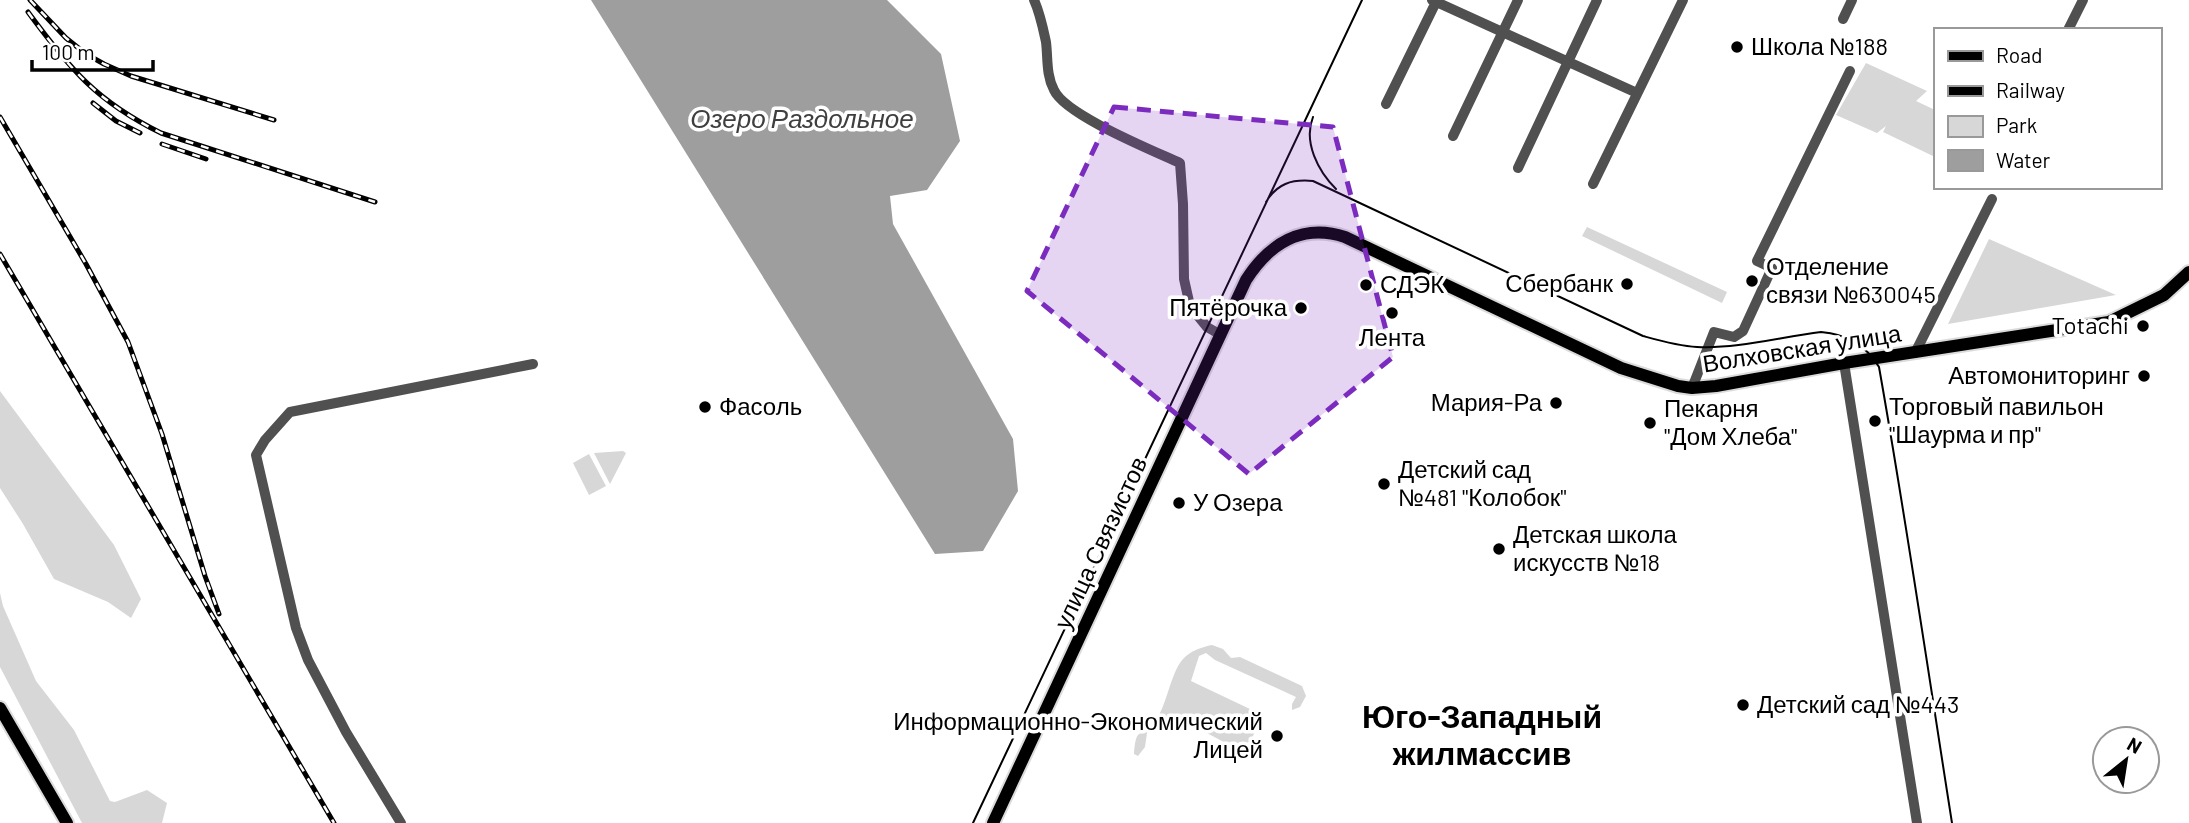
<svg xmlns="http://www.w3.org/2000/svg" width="2189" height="823" font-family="Barlow,sans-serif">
  <rect width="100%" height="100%" fill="#fff"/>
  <!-- green -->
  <path fill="#d7d7d7" d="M1866 63 1927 91 1916 101 1935 110V157L1883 132 1886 126 1877 133 1836 115Z
    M1587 227 1727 292 1722 303 1582 236Z
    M1989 239 2116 295 1948 324Z
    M0 391 114 545 141 599 131 618 108 602 54 579 23 524 0 488Z
    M623 451 626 453 610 484 594 453Z
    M589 454 606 486 589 495 573 463Z
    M0 593 3 606 36 681 74 730 110 801 115 802 147 790 167 803 162 823H82L0 667Z
    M1212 645 1223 649 1231 658 1240 657 1302 686 1306 696 1300 707 1292 710V704L1296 697 1215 660 1206 653 1199 656 1191 681 1252 710 1258 715C1260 728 1249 749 1235 748L1175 716 1169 728 1159 731 1155 728 1147 733 1145 747 1138 756 1134 754C1136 727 1139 738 1153 724 1166 711 1170 673 1183 659 1190 651 1202 647 1212 645Z"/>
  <!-- water -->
  <path fill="#9e9e9e" d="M591 0H887L941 54 960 141 927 190 890 196 893 224 1013 439 1018 491 983 551 935 554Z"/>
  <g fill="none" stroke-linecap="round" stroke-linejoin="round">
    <defs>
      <path id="major" d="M0 708 67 823
        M993 823 1246 280C1269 244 1302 223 1345 237L1621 368 1678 386 1692 388 1716 386 1844 363 2109 322 2164 295 2189 272"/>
    </defs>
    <!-- major casing -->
    <use href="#major" stroke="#dbdbdb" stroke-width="16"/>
    <!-- minor -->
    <path stroke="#505050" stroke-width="10" d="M1034 0C1040 13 1043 28 1046 42 1048 58 1046 75 1054 90 1065 115 1154 151 1180 163L1183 204 1184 279 1190 306 1207 327 1221 335
      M1432 0 1637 93
      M1843 19 1852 0
      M2068 30 2083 0
      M1386 104 1437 0
      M1453 136 1518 0
      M1518 168 1597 0
      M1593 184 1683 0
      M1915 353 1992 199
      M1844 363 1917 823
      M1692 388 1714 332 1734 337 1743 331 1772 268 1757 261 1850 71
      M401 823 346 732 308 660 296 628 256 455 265 440 290 412 533 364"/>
    <!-- major -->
    <use href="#major" stroke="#000" stroke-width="12"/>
    <!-- tram -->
    <path stroke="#000" stroke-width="2" d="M1313 117C1303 142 1318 171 1336 189
      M1266 202C1277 184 1291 179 1313 181L1643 336C1661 341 1678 346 1697 347 1738 349 1780 337 1821 332 1846 334 1866 345 1879 367 1906 519 1928 671 1952 823
      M973 823 1362 0"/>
    <defs>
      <path id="rail" d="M30 0 66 38 86 54 104 64 131 76 274 120
        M28 12C70 69 96 101 161 133L375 202
        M93 103 116 121 140 133
        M0 117 86 264 128 342 162 434 205 576 219 614
        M162 144 206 159
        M0 254 334 823"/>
    </defs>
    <!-- rail casing -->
    <use href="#rail" stroke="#000" stroke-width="5"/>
    <!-- rail -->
    <use href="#rail" stroke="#fff" stroke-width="2.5" stroke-dasharray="8" stroke-linecap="butt"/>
  </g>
  <!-- marked area -->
  <path fill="#7b2cbf" fill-opacity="0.2" stroke="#7b2cbf" stroke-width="5" stroke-dasharray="14 9" stroke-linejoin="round" d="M1114 107 1333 127 1393 357 1249 474 1027 291Z"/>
  <!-- markers -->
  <g fill="#000" stroke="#fff" stroke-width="2.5">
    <circle cx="1737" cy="47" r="7"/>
    <circle cx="1752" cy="281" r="7"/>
    <circle cx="1627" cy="284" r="7"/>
    <circle cx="1366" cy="285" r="7"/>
    <circle cx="1301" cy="308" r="7"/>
    <circle cx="1392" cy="313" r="7"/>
    <circle cx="2143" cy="326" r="7"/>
    <circle cx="2144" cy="376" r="7"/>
    <circle cx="1556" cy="403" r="7"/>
    <circle cx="705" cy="407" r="7"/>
    <circle cx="1875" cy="421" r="7"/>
    <circle cx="1650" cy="423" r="7"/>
    <circle cx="1384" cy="484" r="7"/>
    <circle cx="1179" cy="503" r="7"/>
    <circle cx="1499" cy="549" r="7"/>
    <circle cx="1743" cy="705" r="7"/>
    <circle cx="1277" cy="736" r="7"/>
  </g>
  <g text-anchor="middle" stroke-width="7" stroke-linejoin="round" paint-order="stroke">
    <!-- poi labels -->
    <g font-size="24" fill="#000" stroke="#fff" text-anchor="start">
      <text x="1751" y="55">Школа №188</text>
      <text x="1766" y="275">Отделение<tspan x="1766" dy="28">связи №630045</tspan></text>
      <text x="1613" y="292" text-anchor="end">Сбербанк</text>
      <text x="1380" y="293">СДЭК</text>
      <text x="1287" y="316" text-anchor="end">Пятёрочка</text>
      <text x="2129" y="334" text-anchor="end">Totachi</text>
      <text x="1392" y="346" text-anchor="middle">Лента</text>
      <text x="2130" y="384" text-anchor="end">Автомониторинг</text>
      <text x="1542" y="411" text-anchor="end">Мария-Ра</text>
      <text x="719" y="415">Фасоль</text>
      <text x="1889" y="415">Торговый павильон<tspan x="1889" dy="28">"Шаурма и пр"</tspan></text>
      <text x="1664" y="417">Пекарня<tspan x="1664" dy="28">"Дом Хлеба"</tspan></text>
      <text x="1398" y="478">Детский сад<tspan x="1398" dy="28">№481 "Колобок"</tspan></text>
      <text x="1193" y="511">У Озера</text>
      <text x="1513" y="543">Детская школа<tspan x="1513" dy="28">искусств №18</tspan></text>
      <text x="1757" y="713">Детский сад №443</text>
      <text x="1263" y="730" text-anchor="end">Информационно-Экономический<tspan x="1263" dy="28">Лицей</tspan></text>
    </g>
    <!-- street labels -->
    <g font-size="24" fill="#000" stroke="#fff">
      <text transform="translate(1802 349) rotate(-9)" y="8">Волховская улица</text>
      <text transform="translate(1101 543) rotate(-65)" y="8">улица Связистов</text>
    </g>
    <!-- water labels -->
    <g font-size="26" font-style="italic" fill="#3f3f3f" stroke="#fff">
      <text x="802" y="128">Озеро Раздольное</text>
    </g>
    <!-- district labels -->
    <g font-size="32" font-weight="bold" fill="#000" stroke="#fff">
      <text x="1482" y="728">Юго-Западный<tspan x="1482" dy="37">жилмассив</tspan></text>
    </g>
  </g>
  <!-- legend -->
  <rect x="1934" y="28" width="228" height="161" fill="#ffffff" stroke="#999999" stroke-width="2"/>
  <rect x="1948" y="51" width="35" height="10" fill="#000000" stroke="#999999" stroke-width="2"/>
  <text x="1996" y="63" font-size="21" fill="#000000">Road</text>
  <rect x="1948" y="86" width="35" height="10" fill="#000000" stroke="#999999" stroke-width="2"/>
  <text x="1996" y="98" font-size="21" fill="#000000">Railway</text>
  <rect x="1948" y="116" width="35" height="21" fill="#d7d7d7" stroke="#999999" stroke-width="2"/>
  <text x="1996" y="133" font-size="21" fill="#000000">Park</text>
  <rect x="1948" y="150" width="35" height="21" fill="#9e9e9e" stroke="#999999" stroke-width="2"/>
  <text x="1996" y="168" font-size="21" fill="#000000">Water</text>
  <!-- north arrow -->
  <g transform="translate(2126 760) rotate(30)"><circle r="33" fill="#ffffff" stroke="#999999" stroke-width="2"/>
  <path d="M0-5L12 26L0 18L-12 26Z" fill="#000000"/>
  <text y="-10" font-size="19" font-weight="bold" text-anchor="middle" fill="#000000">N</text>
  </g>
  <!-- scale -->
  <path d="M32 60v10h121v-10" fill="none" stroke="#000000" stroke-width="3.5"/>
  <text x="42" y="60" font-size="21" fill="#000000" stroke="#ffffff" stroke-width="5" paint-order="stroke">100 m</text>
</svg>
